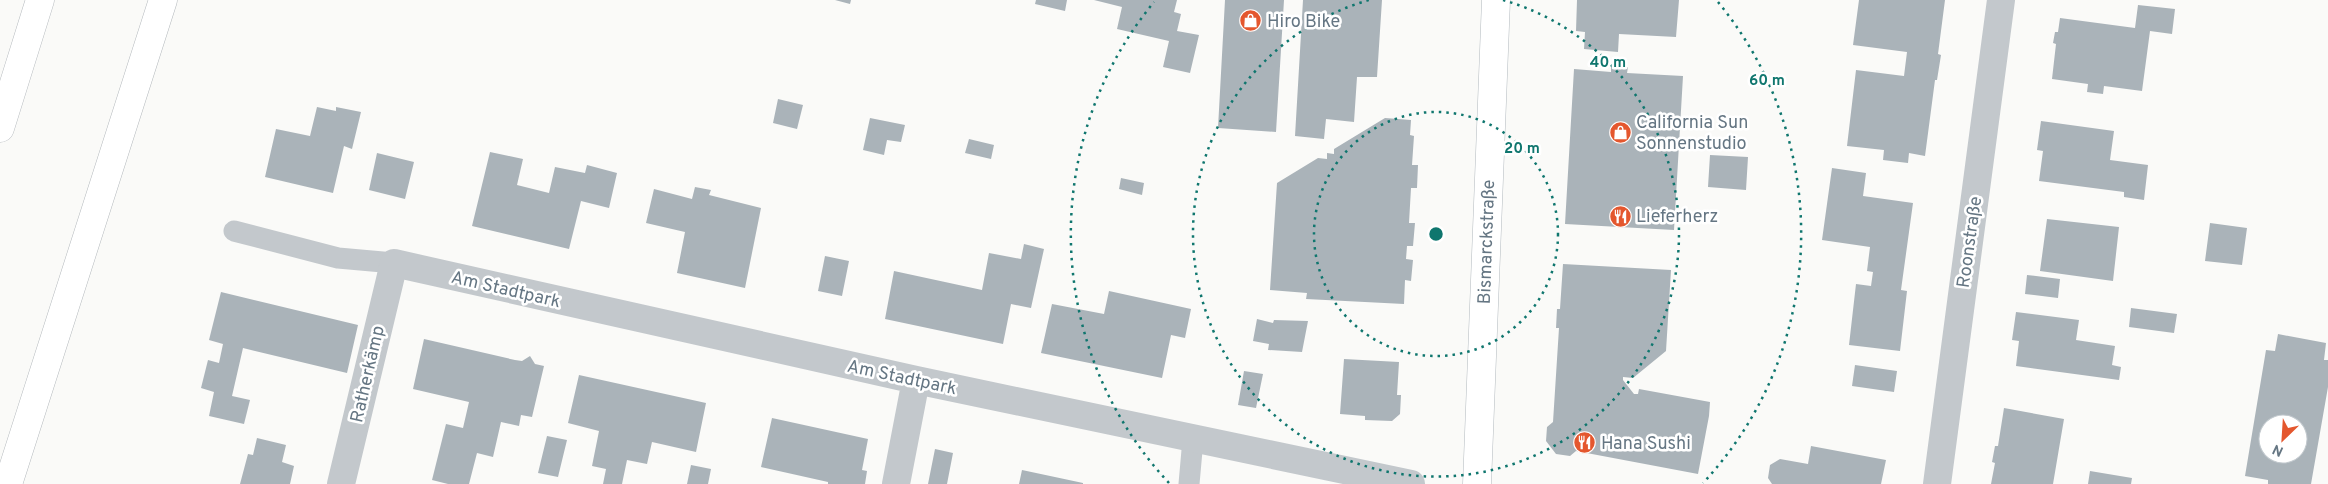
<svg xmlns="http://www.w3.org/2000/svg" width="2328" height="484" font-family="Overpass,sans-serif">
  <rect width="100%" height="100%" fill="#fafaf8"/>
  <!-- building -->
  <path fill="#aab3b9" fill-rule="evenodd" d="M835 0H851L850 4Z
    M1036 0H1067L1065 11 1035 4Z
    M1094 0H1177L1174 12 1181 14 1177 31 1199 35 1190 73 1163 67 1169 41 1117 29 1122 7Z
    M1225 0H1284L1276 132 1218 128Z
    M1303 0H1382L1377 77H1357L1354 122 1326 119 1324 139 1295 136Z
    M1577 0H1679L1676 37 1619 34 1618 52 1584 49 1585 32 1576 31Z
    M1859 0H1945L1938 54 1941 55 1937 80H1935L1925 156 1909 153 1908 163 1883 160 1884 150 1847 146 1856 70 1904 76 1907 52 1853 45Z
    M2138 5 2175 9 2172 34 2150 31 2142 91 2104 86 2103 94 2087 92 2088 84 2052 79 2056 44 2053 43 2055 32H2058L2060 18 2135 28Z
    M1611 66 1628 67 1627 73 1683 76 1674 230 1565 224 1574 69 1611 72Z
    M778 99 803 105 797 129 773 123Z
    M317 107 336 111V107L361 112 352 149 344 146 333 193 265 177 276 129 310 136Z
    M870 118 905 125 901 142 887 140 884 155 863 150Z
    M1385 118 1411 120 1410 135 1414 136 1412 165H1418L1417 188H1411L1409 223H1415L1413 246H1407L1406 259 1413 260 1411 281 1405 280 1404 304 1306 299 1307 293 1270 290 1277 183 1318 158 1327 159V153L1334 154V149Z
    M2041 121 2114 131 2110 160 2148 165 2144 200 2124 197V192L2039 181 2043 151 2037 150Z
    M969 139 994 145 991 159 965 153Z
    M490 152 523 159 517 185 549 193 555 167 585 173 587 165 617 173 609 208 581 201 569 249 472 226Z
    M377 153 414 162 405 199 369 190Z
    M1710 155 1748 157 1746 190 1708 187Z
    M1832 168 1866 173 1863 196 1913 203 1901 290 1907 291 1900 351 1849 345 1856 284 1871 286 1873 272 1867 271 1870 247 1822 240Z
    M1121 178 1144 183 1142 195 1119 189Z
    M695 187 711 190 709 195 761 208 745 288 677 273 685 232 646 223 654 189 692 199Z
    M2047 219 2119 227 2113 281 2040 271Z
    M2210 223 2247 228 2242 265 2205 261Z
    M1024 244 1044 249 1031 308 1011 304 1003 344 885 319 894 271 982 290 989 253 1021 259Z
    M825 256 849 261 842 296 818 291Z
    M1563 264 1671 270 1666 351 1633 378 1623 377V380L1634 394H1638L1639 389 1710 402 1709 416 1698 474 1576 451 1570 456 1556 454 1546 441 1547 427 1553 422 1559 328H1556L1557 309H1560Z
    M2027 275 2060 279 2058 298 2025 294Z
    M1109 291 1191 309 1185 338 1171 335 1162 378 1041 353 1052 304 1104 314Z
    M221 292 358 325 347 373 243 348 232 396 250 400 244 424 209 416 214 392 201 388 208 360 219 363 223 344 209 340Z
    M2131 308 2177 314 2174 333 2129 327Z
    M2016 312 2079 320 2076 340 2115 346 2112 365 2121 367 2119 380 2016 366 2019 341 2012 340Z
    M1257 319 1273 323 1274 320 1308 321 1302 352 1268 350 1269 344 1253 341Z
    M2278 334 2326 343 2324 360H2328V387L2311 484H2268V480L2245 476 2266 350 2275 351ZM2268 424H2298V454H2268Z
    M424 339 515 360 522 361 530 356 535 364 544 366 532 417 521 415 519 426 501 422 493 457 477 453 469 484H448L432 480 446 424 463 428 469 402 413 389Z
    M1344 359 1399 362 1397 395H1401L1400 414 1392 421 1365 420V416L1340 414Z
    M1855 365 1897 371 1894 392 1852 386Z
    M1244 371 1263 374 1256 408 1238 405Z
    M579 375 706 403 696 452 652 442 647 464 627 460 622 484H603L606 469 592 466 599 431 568 423Z
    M2004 408 2064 419 2053 484H1991L1995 463 1992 462 1995 446H1998Z
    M772 418 868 439 862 470 867 471 865 484H828V482L761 467Z
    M547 436 567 440 558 477 538 473Z
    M257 438 286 445 282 462 294 466 290 484H240L248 454 253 455Z
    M1811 446 1886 460 1881 484H1772L1768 478 1770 465 1780 459 1808 464Z
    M935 449 953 453 947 484H928Z
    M691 465 711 469 708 484H687Z
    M1022 470 1083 483V484H1019Z
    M2090 471 2132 478 2131 484H2088Z"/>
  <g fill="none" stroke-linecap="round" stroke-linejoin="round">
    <defs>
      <path id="secondary" d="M1477 484 1496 0"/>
      <path id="highway" d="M0 128 40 0
        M8 484 163 0"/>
    </defs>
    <!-- secondary casing -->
    <use href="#secondary" stroke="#b3babf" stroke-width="29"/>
    <!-- highway casing -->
    <use href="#highway" stroke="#b4b9bd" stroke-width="29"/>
    <!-- lane -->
    <path stroke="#c3c8cc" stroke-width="21" d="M234 231 338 258 394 263
      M1189 484 1193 439"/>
    <!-- street -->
    <path stroke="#c3c8cc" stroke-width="28" d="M341 484 394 263 916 380 1411 484
      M896 484 916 380
      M1937 484 2001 0"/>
    <!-- secondary -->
    <use href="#secondary" stroke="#fff" stroke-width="28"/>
    <!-- highway -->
    <use href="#highway" stroke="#fff" stroke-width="28"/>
  </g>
  <!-- distance rings -->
  <g fill="none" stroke="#0f766e" stroke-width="2.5" stroke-dasharray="2.5 5">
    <circle cx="1436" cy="234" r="122"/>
    <path d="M1503 0A243 243 0 1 1 1369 0"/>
    <path d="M1169 483A365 365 0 0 1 1154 2M1718 2A365 365 0 0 1 1703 483"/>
  </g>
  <!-- icons -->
  <defs>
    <symbol id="shop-disc" viewBox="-11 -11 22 22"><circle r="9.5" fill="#e4572e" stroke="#fff"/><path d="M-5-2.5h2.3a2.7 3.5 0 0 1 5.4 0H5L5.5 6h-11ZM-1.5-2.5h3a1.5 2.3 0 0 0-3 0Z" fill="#fff"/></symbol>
    <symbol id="restaurant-disc" viewBox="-11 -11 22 22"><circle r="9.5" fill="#e4572e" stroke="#fff"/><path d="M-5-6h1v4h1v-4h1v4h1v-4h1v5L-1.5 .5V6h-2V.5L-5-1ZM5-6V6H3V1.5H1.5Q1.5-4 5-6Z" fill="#fff"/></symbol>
  </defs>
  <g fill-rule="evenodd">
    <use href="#shop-disc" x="1238" y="8" width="25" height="25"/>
    <use href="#shop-disc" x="1608" y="120" width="25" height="25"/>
    <use href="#restaurant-disc" x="1608" y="204" width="25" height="25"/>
    <use href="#restaurant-disc" x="1572" y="430" width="25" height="25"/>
  </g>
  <g text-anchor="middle" stroke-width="5" stroke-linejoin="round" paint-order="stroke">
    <!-- poi labels -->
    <g font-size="18" fill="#657683" stroke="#fff" text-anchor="start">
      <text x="1267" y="27">Hiro Bike</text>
      <text x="1636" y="128">California Sun<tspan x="1636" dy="21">Sonnenstudio</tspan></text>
      <text x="1636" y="222">Lieferherz</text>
      <text x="1601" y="449">Hana Sushi</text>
    </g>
    <!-- street labels -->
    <g font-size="18" fill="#657683" stroke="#fff">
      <text transform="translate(1486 242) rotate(-88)" y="6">Bismarckstraße</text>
      <text transform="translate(1969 242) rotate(-82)" y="6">Roonstraße</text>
      <text transform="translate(506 289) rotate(13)" y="6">Am Stadtpark</text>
      <text transform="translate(367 374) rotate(-77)" y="6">Ratherkämp</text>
      <text transform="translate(902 377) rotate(12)" y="6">Am Stadtpark</text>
    </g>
  </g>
  <circle cx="1436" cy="234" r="8" fill="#0f766e" stroke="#fff" stroke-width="2.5"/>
  <g font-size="15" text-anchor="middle" font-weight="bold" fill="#0f766e" stroke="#fff" stroke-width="5" stroke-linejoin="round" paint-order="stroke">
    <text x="1608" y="67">40 m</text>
    <text x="1767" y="85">60 m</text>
    <text x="1522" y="153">20 m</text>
  </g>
  <!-- north arrow -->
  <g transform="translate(2283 439) rotate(205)"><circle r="24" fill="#ffffff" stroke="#c1c8cd"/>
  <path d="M0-4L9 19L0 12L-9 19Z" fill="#e4572e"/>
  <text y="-8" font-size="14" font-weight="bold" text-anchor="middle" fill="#657683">N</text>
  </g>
</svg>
